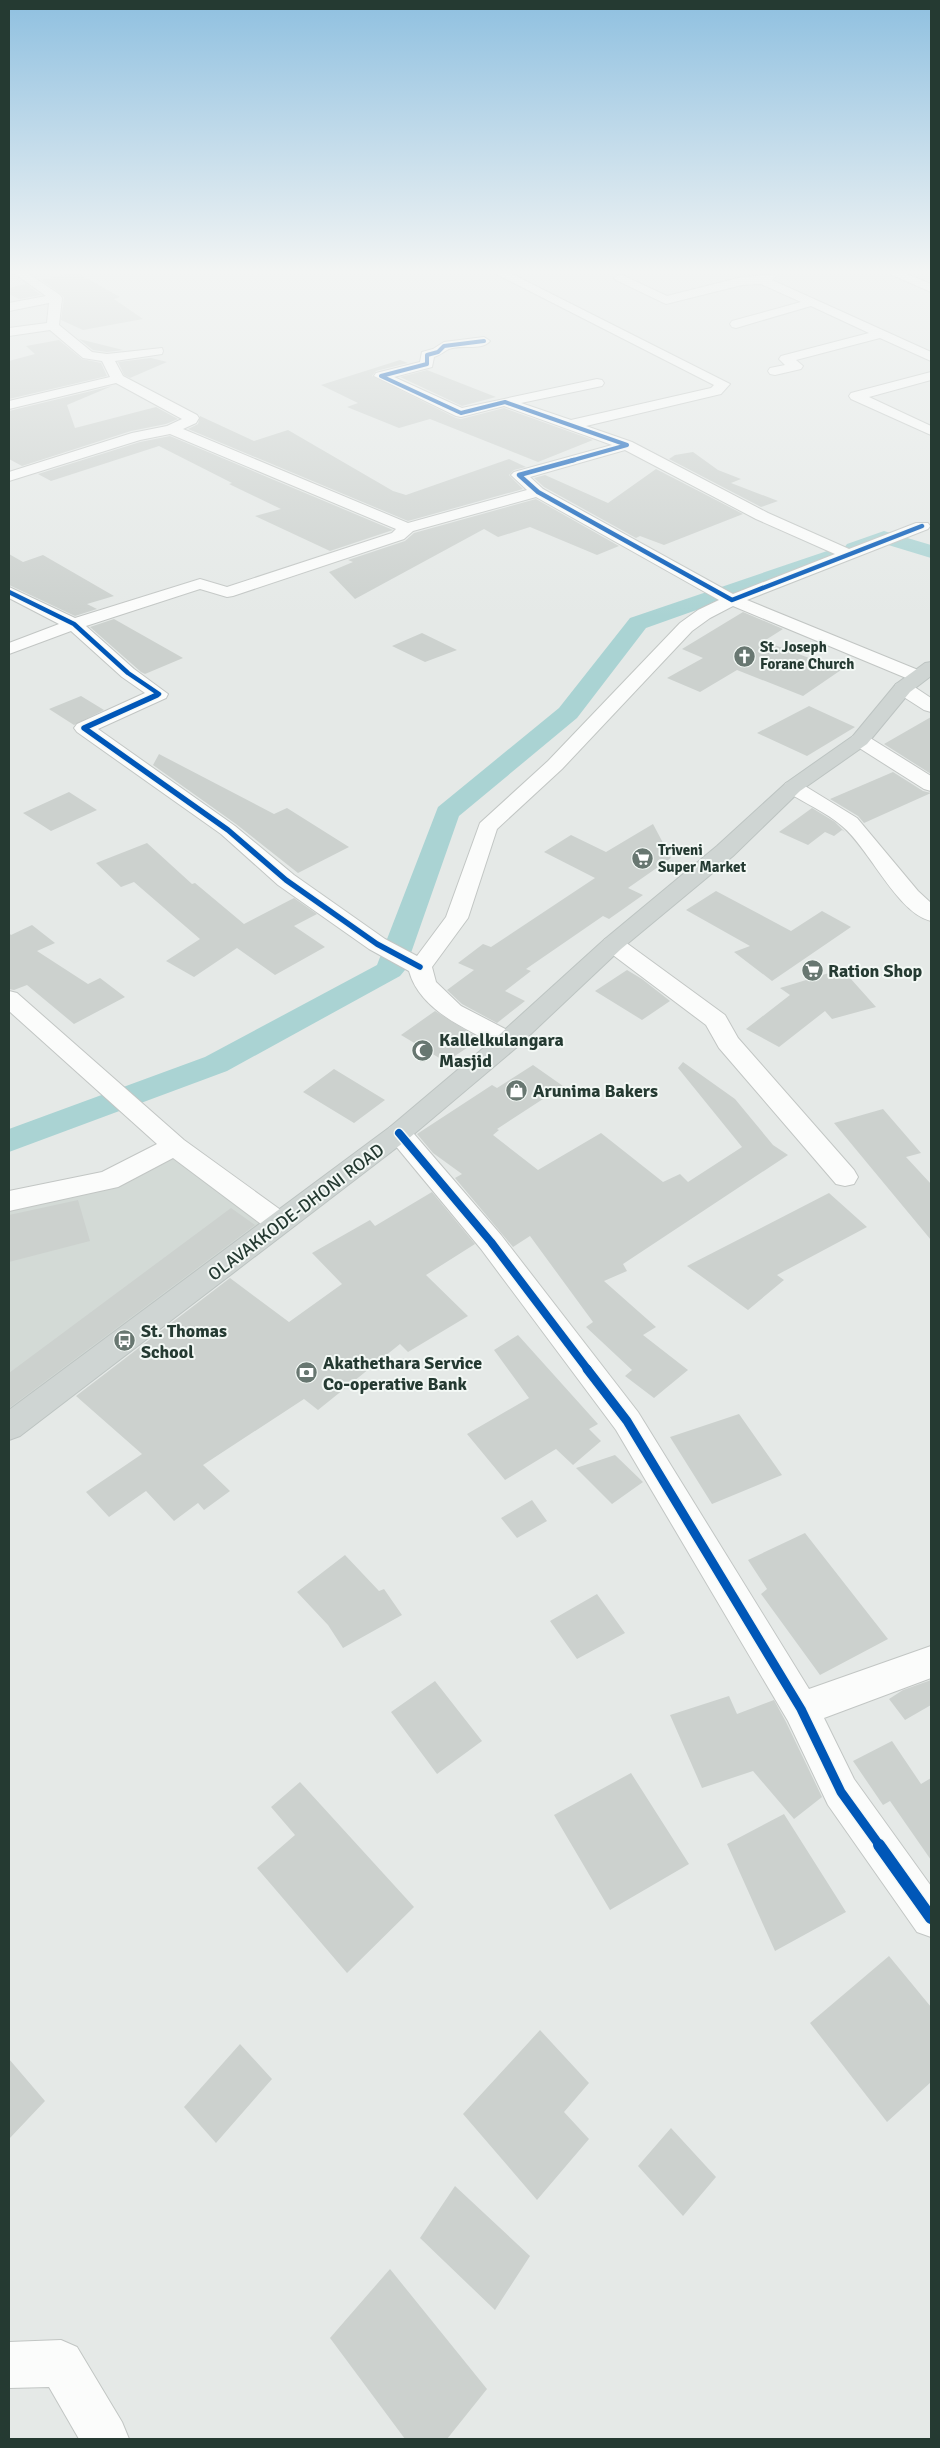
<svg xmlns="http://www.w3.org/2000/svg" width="940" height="2448" font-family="Signika,sans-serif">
  <rect width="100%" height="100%" fill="#e5e9e7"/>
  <!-- built -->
  <path fill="#d3dad6" d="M175 1146 279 1223 9 1427V1201L76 1188Z"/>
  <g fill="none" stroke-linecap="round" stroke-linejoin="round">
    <!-- canal -->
    <path fill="#aad3d3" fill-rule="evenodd" d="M884 531 931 545V558L885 544 854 554 847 552 844 548 847 544Z
      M830 550 837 552 840 556 837 560 646 628 577 718 459 816 405 970 400 976 227 1071 9 1152V1129L205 1057 377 965 438 807 559 708 630 618Z"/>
  </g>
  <!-- building -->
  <path fill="#ccd1ce" d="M66 274H79L120 297 114 299 143 319 83 330 61 320 64 297 42 280Z
    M26 284 41 295 19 299 9 294V288Z
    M79 339 123 350 107 352 93 350Z
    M59 340 82 359 101 363 107 376 9 399V361L35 354 26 346Z
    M151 358 167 362 130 378 124 375 118 362Z
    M400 360 408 363 376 371 372 376 456 418 461 419 504 408 593 440 538 462 430 419 399 428 347 407 358 403 321 385Z
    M427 370 496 397 462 406 400 377Z
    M112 386 67 405 75 428 156 407 178 419 166 424 131 431 22 466 9 459V411Z
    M200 416 254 441 288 430 393 491 406 495 509 459 526 467 514 470 509 475 523 489 408 521 188 429 198 424Z
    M170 436 393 530 330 551 255 516 281 509 229 484 232 483 159 446 51 481 38 474 140 442Z
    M693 452 718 470 741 479 731 483 778 501 761 507 669 459 675 455Z
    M656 469 743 514 664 545 640 536 636 538 544 487 534 478 545 475 608 503Z
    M536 499 619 546 597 555 530 527 498 537 484 529 355 599 329 572 353 562 348 560 405 541 414 533Z
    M9 554 23 562 43 555 114 596 87 604 97 609 75 616 9 585Z
    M743 612 783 629 764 641 841 670 803 696 737 670 700 692 667 678 703 658 682 649Z
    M114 619 183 658 145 674 141 672 90 627Z
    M422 633 457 650 425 662 392 646Z
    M81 696 104 710 74 725 49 709Z
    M809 706 855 727 807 756 757 733Z
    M931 717V774L884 744Z
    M159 754 274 814 287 808 349 847 298 873 236 824 153 765Z
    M893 772 923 791 931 793 864 823 858 816 830 799Z
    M69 792 97 810 51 831 23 813Z
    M812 808 835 822 845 832 842 830 834 836 825 832 808 845 779 832Z
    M653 824 671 858 628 888 643 895 609 919 603 916 526 969 531 971 505 991 525 1001 497 1023 462 1004 447 990 474 970 458 963 483 944 491 947 595 878 544 852 571 835 606 852Z
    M147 843 192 884 195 883 244 924 294 898 317 914 294 926 325 947 275 975 237 948 194 977 166 961 200 939 134 882 121 887 96 863Z
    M716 891 791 931 822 911 851 927 772 981 734 952 750 946 686 910Z
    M32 925 55 943 37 951 88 984 100 978 125 997 74 1024 27 985 14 990 9 989V933L11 935Z
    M842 969 876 1007 832 1019 825 1011 779 1047 746 1029 790 995 780 988Z
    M627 970 642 979 670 1001 642 1020 595 991Z
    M435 1011 480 1039 446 1062 401 1035Z
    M683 1062 735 1099 773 1145 788 1155 623 1264 627 1271 604 1281 656 1327 643 1335 688 1370 654 1398 625 1376 632 1370 586 1327 593 1322 530 1236 513 1247 455 1178 462 1174 433 1153 417 1134 492 1085 497 1088 533 1065 563 1086 497 1129 499 1130 493 1135 538 1170 601 1133 663 1182 680 1174 688 1182 742 1147 678 1068Z
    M334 1069 385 1100 354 1123 303 1092Z
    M883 1109 921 1153 906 1157 931 1184V1240L834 1123Z
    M432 1192 475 1244 426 1275 468 1316 408 1352 400 1344 318 1410 304 1399 203 1465 230 1491 204 1510 198 1503 174 1521 146 1491 109 1517 86 1492 142 1454 76 1396 230 1278 289 1322 342 1284 312 1253 370 1220 375 1226Z
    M829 1193 867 1227 777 1275 784 1280 748 1310 687 1266Z
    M78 1200 90 1241 9 1262V1215Z
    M231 1208 255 1225 9 1408V1373Z
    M518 1335 598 1424 589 1429 601 1441 573 1465 556 1449 505 1480 467 1434 529 1398 494 1350Z
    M739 1414 782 1475 712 1504 670 1437Z
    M615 1455 643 1482 612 1504 576 1468Z
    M532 1500 547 1521 517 1538 501 1518Z
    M805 1533 888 1639 820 1675 761 1594 767 1589 748 1560Z
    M345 1555 379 1591 384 1589 402 1615 343 1648 328 1625 297 1592Z
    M597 1594 625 1633 577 1659 550 1621Z
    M931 1680V1705L905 1720 889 1699 903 1690Z
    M435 1681 482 1741 437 1774 391 1712Z
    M729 1696 737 1714 774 1700 786 1722 822 1797 794 1819 753 1771 702 1788 670 1715Z
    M892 1741 921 1784 931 1778V1860L890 1801 883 1805 853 1761Z
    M631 1773 689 1864 610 1910 554 1815Z
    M300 1782 414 1907 347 1973 257 1868 295 1835 271 1807Z
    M784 1814 846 1912 775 1951 727 1844Z
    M889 1956 931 2007V2082L887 2122 810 2023Z
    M540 2030 589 2083 564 2112 589 2139 537 2200 463 2114Z
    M240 2044 272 2079 216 2143 184 2107Z
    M9 2059 45 2101 9 2139Z
    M671 2128 716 2177 683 2216 638 2166Z
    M455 2186 530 2256 495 2310 420 2238Z
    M390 2269 487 2389 447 2439H405L330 2338Z"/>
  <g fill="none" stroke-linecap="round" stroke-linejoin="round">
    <defs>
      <path id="minor" d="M15 274H29L60 295 62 298 59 325 92 352 107 354 162 348 163 351 162 354 115 361 123 376 197 415 199 418 196 423 183 429 408 523 527 490 511 475 514 472 612 445 504 406 461 417 456 416 374 376 376 373 420 362 422 352 433 349 444 342 484 337 490 341C481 352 459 343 447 350 442 353 440 355 434 357L432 367 394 377 462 408 597 379 602 380 604 383 602 386 521 403 571 420 711 388 714 385 496 274H512L730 384 721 394 586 426 632 442 768 513 849 549 916 523H928L930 526 928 529 747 600 923 672 926 676 923 680H911L733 606 710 618 692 631 562 769 497 829 468 918 432 967 436 982 461 1006 517 1035 520 1041 517 1047 508 1049 499 1047C466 1028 420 1011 409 971L369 949 278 885 221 834 77 732 74 728 77 724 145 693 122 677 71 631 9 654V643L59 624 9 598V587L75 618 200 579 227 587 392 533 396 529 170 434 140 440 9 481V472L132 433 167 426 182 419 116 383 9 409V401L110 377 102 361 83 358 50 330 9 336V328L47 323 49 303 9 311V303L46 296ZM625 450 756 519 835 554 733 594 543 489 530 477ZM536 497 719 600 698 610 680 623 548 761 480 823 446 917 417 956 385 939 294 875 235 826 98 729 166 698 168 694 134 669 86 626 200 589 227 597 233 596 404 539 413 531Z
        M620 274 667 296 742 277 779 274 772 280 931 352V361L880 338 796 360 803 366 801 369 775 375 770 374 768 371 770 368 785 365 779 359 781 356 869 333 811 306 736 328 732 327 730 324 732 321 801 302 761 284 742 285 666 304 616 280 614 278Z
        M890 274H907L931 284V292Z
        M931 372V380L869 397 931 426V435L851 399 849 396 851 393Z
        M903 682 910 684 931 698V712L924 710 896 692 894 688 896 684Z
        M860 734 867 736 931 776V791L924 789 853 744 850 740 853 736Z
        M793 781 800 783 857 818 918 891 931 903V921C897 913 869 848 842 826 826 812 804 803 786 791L783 787 786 783Z
        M613 937 621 939 725 1015 738 1038 854 1170 858 1177 854 1184 845 1186 836 1184 719 1048 706 1025 605 949 602 944 605 939Z
        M9 991 17 993 184 1140 289 1216 293 1223 289 1230 279 1233 269 1230 173 1158 118 1187 9 1211V1191L102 1172 157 1144 9 1011Z
        M399 1124 408 1127 501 1235 638 1412 809 1689 931 1646V1678L824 1718 854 1779 931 1886V1937L917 1932 828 1805 788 1721 616 1430 481 1249 390 1139 386 1133 390 1127Z
        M61 2340 77 2347 122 2422 129 2439H79L49 2387 9 2388V2342Z"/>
      <path id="major" d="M931 662V676L910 692 867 744 800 791 733 856 621 949 517 1047 408 1139 20 1436 9 1440V1410L390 1127 499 1035 605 939 717 846 786 783 853 736 896 684 925 663Z"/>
    </defs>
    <!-- minor casing -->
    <use href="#minor" stroke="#c2c6c4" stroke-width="2"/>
    <!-- major casing -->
    <use href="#major" stroke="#bdc4c2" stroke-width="2"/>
    <!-- minor -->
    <use href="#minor" fill="#fbfcfb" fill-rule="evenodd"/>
    <!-- major -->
    <use href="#major" fill="#cfd5d3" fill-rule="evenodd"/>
    <defs>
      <path id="cycleway-far5" d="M484 341 444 346 438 352 427 355V364L381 376 461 413 505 402 627 445 570 461"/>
      <path id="cycleway-far4" d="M574 460 519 475 538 492 732 600 922 526
        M9 592 74 624 128 673 159 694 154 696"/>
      <path id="cycleway-far3" d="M157 695 84 728 228 830 286 880 377 944 420 967"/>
      <path id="cycleway-far2" d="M399 1133 491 1242 588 1370"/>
      <path id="cycleway-far1" d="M587 1369 627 1421 801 1709 841 1792 880 1846"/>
      <path id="cycleway" d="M879 1845 931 1918"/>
    </defs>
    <!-- cycleway-far5 casing -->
    <use href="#cycleway-far5" stroke="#f3f8f5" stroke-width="5"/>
    <!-- cycleway-far4 casing -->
    <use href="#cycleway-far4" stroke="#f3f8f5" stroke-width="6"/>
    <!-- cycleway-far3 casing -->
    <use href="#cycleway-far3" stroke="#f3f8f5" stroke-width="8"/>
    <!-- cycleway-far2 casing -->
    <use href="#cycleway-far2" stroke="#f3f8f5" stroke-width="11"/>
    <!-- cycleway-far1 casing -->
    <use href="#cycleway-far1" stroke="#f3f8f5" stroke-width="12"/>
    <!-- cycleway casing -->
    <use href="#cycleway" stroke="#f3f8f5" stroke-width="15"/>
    <!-- cycleway-far5 -->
    <use href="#cycleway-far5" stroke="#0057b8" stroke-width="4"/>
    <!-- cycleway-far4 -->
    <use href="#cycleway-far4" stroke="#0057b8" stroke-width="4.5"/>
    <!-- cycleway-far3 -->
    <use href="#cycleway-far3" stroke="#0057b8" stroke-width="5.5"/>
    <!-- cycleway-far2 -->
    <use href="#cycleway-far2" stroke="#0057b8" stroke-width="8"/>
    <!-- cycleway-far1 -->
    <use href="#cycleway-far1" stroke="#0057b8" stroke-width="9"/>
    <!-- cycleway -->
    <use href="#cycleway" stroke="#0057b8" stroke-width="12"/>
  </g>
  <!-- sky -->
  <linearGradient id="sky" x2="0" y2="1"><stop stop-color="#8fc0e0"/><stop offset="0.44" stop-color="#f3f5f4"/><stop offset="1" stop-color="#f3f5f4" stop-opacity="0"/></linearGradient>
  <rect width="940" height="617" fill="url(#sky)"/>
  <!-- icons -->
  <defs>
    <symbol id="church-disc" viewBox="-11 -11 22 22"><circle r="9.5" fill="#687771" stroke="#f3f8f5"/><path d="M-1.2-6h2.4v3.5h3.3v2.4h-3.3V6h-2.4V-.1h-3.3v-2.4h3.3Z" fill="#fff"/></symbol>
    <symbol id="supermarket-disc" viewBox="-11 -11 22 22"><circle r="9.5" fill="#687771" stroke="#f3f8f5"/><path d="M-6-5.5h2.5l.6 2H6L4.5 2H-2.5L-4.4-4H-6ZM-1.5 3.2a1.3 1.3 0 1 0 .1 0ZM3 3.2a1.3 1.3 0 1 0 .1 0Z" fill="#fff"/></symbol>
    <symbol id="mosque-disc" viewBox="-11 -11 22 22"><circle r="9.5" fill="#687771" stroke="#f3f8f5"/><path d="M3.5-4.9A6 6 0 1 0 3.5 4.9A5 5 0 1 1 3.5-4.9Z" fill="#fff"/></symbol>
    <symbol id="shop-disc" viewBox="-11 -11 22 22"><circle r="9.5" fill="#687771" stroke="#f3f8f5"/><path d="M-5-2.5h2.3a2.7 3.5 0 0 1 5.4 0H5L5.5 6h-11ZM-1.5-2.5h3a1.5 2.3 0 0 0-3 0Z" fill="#fff"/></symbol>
    <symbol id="bus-disc" viewBox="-11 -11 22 22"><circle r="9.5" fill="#687771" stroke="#f3f8f5"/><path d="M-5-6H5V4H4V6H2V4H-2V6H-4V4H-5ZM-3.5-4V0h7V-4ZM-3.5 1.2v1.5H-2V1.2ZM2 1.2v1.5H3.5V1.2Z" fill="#fff"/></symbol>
    <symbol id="bank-disc" viewBox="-11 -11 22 22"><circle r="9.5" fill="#687771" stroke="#f3f8f5"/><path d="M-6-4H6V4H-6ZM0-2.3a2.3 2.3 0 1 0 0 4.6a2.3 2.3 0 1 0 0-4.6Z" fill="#fff"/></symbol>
  </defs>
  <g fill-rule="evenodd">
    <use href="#church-disc" x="732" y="644" width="25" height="25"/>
    <use href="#supermarket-disc" x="630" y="846" width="25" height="25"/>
    <use href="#supermarket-disc" x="800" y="958" width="25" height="25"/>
    <use href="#mosque-disc" x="410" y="1038" width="25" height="25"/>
    <use href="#shop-disc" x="504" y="1078" width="25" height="25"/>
    <use href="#bus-disc" x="112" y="1328" width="25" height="25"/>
    <use href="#bank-disc" x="294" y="1360" width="25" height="25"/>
  </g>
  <g text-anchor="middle" stroke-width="4" stroke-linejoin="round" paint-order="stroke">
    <!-- far-poi labels -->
    <g font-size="15" font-weight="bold" fill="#253a32" stroke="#f3f8f5" text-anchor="start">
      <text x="760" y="652">St. Joseph<tspan x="760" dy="17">Forane Church</tspan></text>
      <text x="658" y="855">Triveni<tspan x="658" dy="17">Super Market</tspan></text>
    </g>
    <!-- poi labels -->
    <g font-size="18" font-weight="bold" fill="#253a32" stroke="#f3f8f5" text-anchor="start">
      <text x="828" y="977">Ration Shop</text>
      <text x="439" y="1046">Kallelkulangara<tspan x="439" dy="21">Masjid</tspan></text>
      <text x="533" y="1097">Arunima Bakers</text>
      <text x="141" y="1337">St. Thomas<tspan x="141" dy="21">School</tspan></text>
      <text x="323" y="1369">Akathethara Service<tspan x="323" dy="21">Co-operative Bank</tspan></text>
    </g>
    <!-- street labels -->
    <g font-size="18" fill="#253a32" stroke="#f3f8f5">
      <text transform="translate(296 1212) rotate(-37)" y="6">OLAVAKKODE-DHONI ROAD</text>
    </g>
  </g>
  <!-- border -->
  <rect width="940" height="2448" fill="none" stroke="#253a32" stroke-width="20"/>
</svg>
